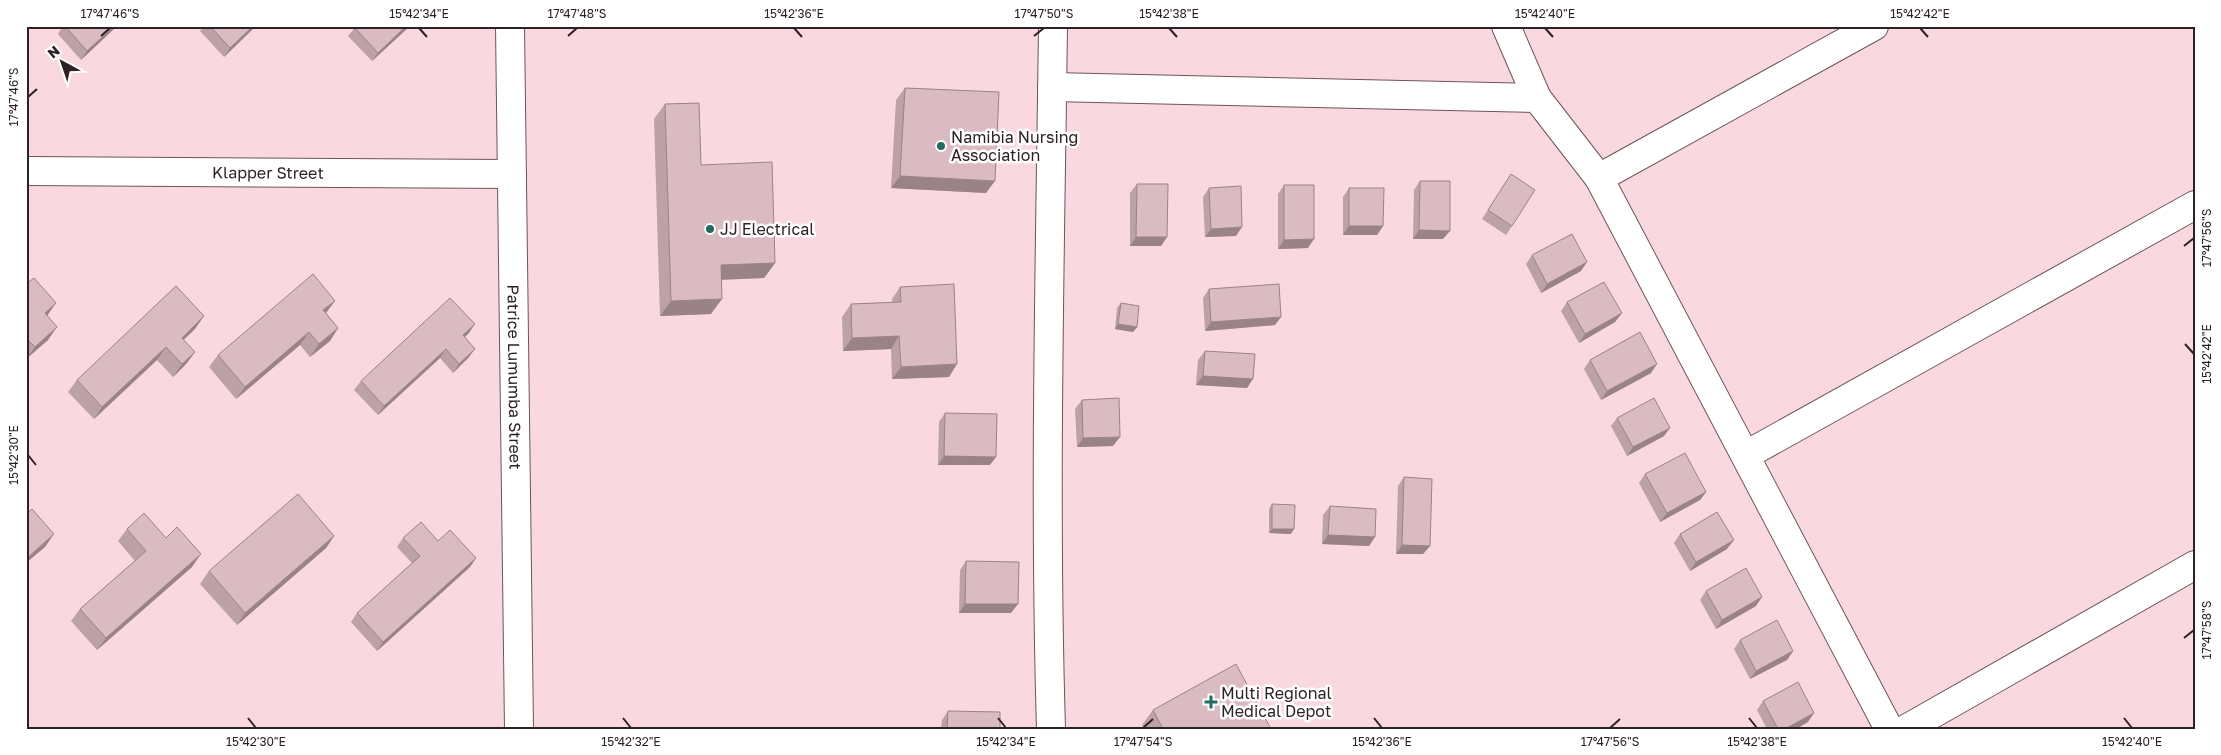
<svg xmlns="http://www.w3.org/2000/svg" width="2221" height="755" font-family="'Golos Text',sans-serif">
  <rect width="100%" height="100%" fill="#f9d8df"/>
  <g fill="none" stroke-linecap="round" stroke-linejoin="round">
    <defs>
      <g id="minor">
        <path id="s1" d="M510 26 519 729"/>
        <path d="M1506 26 1537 98"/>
        <path d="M1052 87 1537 98 1599 178 1889 729"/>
        <path id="s2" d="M26 171 512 174"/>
        <path d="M1599 178 1874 26"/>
        <path d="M1746 455 2195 205"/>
        <path d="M1051 729C1044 495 1050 261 1053 26"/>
        <path d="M1906 729 2195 565"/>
      </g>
    </defs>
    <!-- minor casing -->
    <use href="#minor" stroke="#6f545a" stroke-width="30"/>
    <!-- minor -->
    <use href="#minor" stroke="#fff" stroke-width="28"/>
  </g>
  <!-- wall -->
  <path fill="#bca1a7" d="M63 26H117L81 60 58 34Z
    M204 26H256L224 57 200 31Z
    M356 26H410L372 61 348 36Z
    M905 88 986 193 891 188 896 100Z
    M665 104 701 165 775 263 764 278 721 280 711 314 660 316 654 119Z
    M1511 174 1512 226 1506 235 1482 219Z
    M1420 181 1443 239H1413L1414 190Z
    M1137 184 1167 237 1161 246H1130V193Z
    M1284 185 1308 248 1278 249V194Z
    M1209 188 1236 236 1205 237 1203 197Z
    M1349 188 1383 226 1377 235H1343V197Z
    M1532 255 1581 271 1541 293 1526 264Z
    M26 284 48 316V340L26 359Z
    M900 287 949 377 892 379 891 349 843 351 842 317 851 304 892 302V299Z
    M1209 289 1275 325 1205 331 1203 298Z
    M1567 302 1622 313 1615 322 1579 343 1561 311Z
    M1121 303 1137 327 1133 332 1115 329 1117 308Z
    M326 313 338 328 330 341 310 357 300 345 236 399 209 367 218 355Z
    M195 329 183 340 195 352 186 364 173 377 157 360 94 419 68 392 77 380Z
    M469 333 465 337 469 357 453 373 440 358 378 415 354 390 361 381Z
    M1205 351 1247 388 1196 385 1198 360Z
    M1590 360 1651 373 1601 400 1584 369Z
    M1082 400 1113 446 1077 447 1075 409Z
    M945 413 990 465H938L939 422Z
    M1617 418 1664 436 1627 456 1611 426Z
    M1645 474 1706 492 1700 500 1660 522 1639 483Z
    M1404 477 1430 546 1423 554H1396L1398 486Z
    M1272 504 1291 534 1269 533V509Z
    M1330 506 1369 546 1322 544 1323 515Z
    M127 529 192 567 97 650 71 621 80 609 135 561 118 541Z
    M1680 534 1727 549 1690 571 1674 543Z
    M334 536 326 548 237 625 200 584 209 571Z
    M403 538 438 541 476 558 470 567 377 651 351 622 357 613 412 563 397 547Z
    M966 561 1011 613H959L960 570Z
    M1706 591 1756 606 1716 629 1700 600Z
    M1740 640 1793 651 1787 660 1750 679 1734 649Z
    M1763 701 1808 722 1796 729H1767L1757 710Z
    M1153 710 1271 729H1144L1142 725Z
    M948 711 1000 729H941L942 720Z"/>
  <!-- shaded-wall -->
  <path fill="#998388" d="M114 26H117L81 60 87 51Z
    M253 26H256L224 57 230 48Z
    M406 26H410L372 61 378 53Z
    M900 176 995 181 986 193 891 188Z
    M1349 226H1383L1377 235H1343Z
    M1242 227 1236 236 1205 237 1211 229Z
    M1419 230 1450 231 1443 239H1413Z
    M1136 237H1167L1161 246H1130Z
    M1314 239 1308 248 1278 249 1284 240Z
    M1587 262 1581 271 1541 293 1547 284Z
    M775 263 764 278 710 280 721 265Z
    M722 299 711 314 660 316 671 301Z
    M335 301 326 313 323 310Z
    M56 303 47 316 45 313Z
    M1622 313 1615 322 1579 343 1585 334Z
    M204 316 195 329 173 350 182 338Z
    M1281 317 1275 325 1205 331 1211 322Z
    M475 324 469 333 457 344 463 335Z
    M1118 324 1137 327 1133 332 1115 329Z
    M57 327 48 340 26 359 35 347Z
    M338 328 330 341 310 357 319 344Z
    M309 332 300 345 236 399 245 387Z
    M899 336 891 349 843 351 852 338Z
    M166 347 157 360 94 419 102 407Z
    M446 349 440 358 378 415 384 406Z
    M475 349 469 357 453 373 459 364Z
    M195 352 186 364 173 377 182 364Z
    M957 364 949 377 892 379 901 367Z
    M1657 364 1651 373 1601 400 1607 391Z
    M1203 376 1253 379 1247 388 1196 385Z
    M1670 428 1664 436 1627 456 1633 447Z
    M1120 437 1113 446 1077 447 1083 438Z
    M944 456 996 457 990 465H938Z
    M1706 492 1700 500 1660 522 1667 513Z
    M1272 529H1294L1291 534 1269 533Z
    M54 534 45 547 26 563V559Z
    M1328 535 1375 537 1369 546 1322 544Z
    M334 536 326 548 237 625 245 613Z
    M1734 540 1727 549 1690 571 1696 562Z
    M1402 545 1430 546 1423 554H1396Z
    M201 554 192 567 97 650 106 638Z
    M476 558 470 567 377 651 383 642Z
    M1762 597 1756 606 1716 629 1722 620Z
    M965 604H1018L1011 613H959Z
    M1793 651 1787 660 1750 679 1756 671Z
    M1814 713 1808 722 1796 729H1785Z"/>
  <!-- building -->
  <path fill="#dbbbc2" stroke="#998388" d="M65 26H114L87 51Z
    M210 26H253L230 48Z
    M356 26H406L378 53 355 28Z
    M905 88 999 92 995 181 900 176Z
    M699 103 701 165 772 162 775 263 721 265 722 299 671 301 665 104Z
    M1511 174 1535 190 1512 226 1488 210Z
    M1420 181H1450V231L1419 230Z
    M1137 184H1168L1167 237H1136Z
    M1284 185H1314V239L1284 240Z
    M1241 186 1242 227 1211 229 1209 188Z
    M1349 188H1384L1383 226H1349Z
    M1572 234 1587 262 1547 284 1532 255Z
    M313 274 335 301 323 310 338 328 319 344 309 332 245 387 218 355Z
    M34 278 56 303 45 313 57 327 35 347 26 338V284Z
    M1604 282 1622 313 1585 334 1567 302Z
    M954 284 957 364 901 367 899 336 852 338 851 304 901 302 900 287Z
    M1279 284 1281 317 1211 322 1209 289Z
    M176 286 204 316 182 338 195 352 182 364 166 347 102 407 77 380Z
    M450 298 475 324 463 335 475 349 459 364 446 349 384 406 361 381Z
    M1121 303 1139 306 1137 327 1118 324Z
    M1640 332 1657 364 1607 391 1590 360Z
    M1205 351 1255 354 1253 379 1203 376Z
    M1119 398 1120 437 1083 438 1082 400Z
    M1654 398 1670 428 1633 447 1617 418Z
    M945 413 997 414 996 457 944 456Z
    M1685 453 1706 492 1667 513 1645 474Z
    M1404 477 1432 479 1430 546 1402 545Z
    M298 494 334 536 245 613 209 571Z
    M1272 504 1295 505 1294 529H1272Z
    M1330 506 1376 509 1375 537 1328 535Z
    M32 509 54 534 26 559V514Z
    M1717 512 1734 540 1696 562 1680 534Z
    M144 513 166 538 177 527 201 554 106 638 80 609 146 551 127 529Z
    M421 522 438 541 450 530 476 558 383 642 357 613 420 556 403 538Z
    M966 561 1019 562 1018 604H965Z
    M1746 568 1762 597 1722 620 1706 591Z
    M1777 620 1793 651 1756 671 1740 640Z
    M1236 664 1271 729H1163L1153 710Z
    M1798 682 1814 713 1785 729H1778L1763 701Z
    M948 711 1000 712V729H947Z"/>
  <!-- ticks -->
  <path fill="none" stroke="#2d2124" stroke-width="2" d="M419 28 427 37M794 28 802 37M1169 28 1177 37M1545 28 1553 37M1920 28 1928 37M101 36 110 28M568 36 577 28M1034 36 1044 28M28 97 37 89M2184 246 2194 238M2185 344 2194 354M28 455 36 465M2184 638 2194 630M248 718 256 728M623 718 631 728M998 718 1006 728M1374 718 1382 728M1749 718 1757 728M2124 718 2132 728M1143 728 1153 719M1610 728 1620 719"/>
  <!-- markers -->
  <g fill="#226b61" stroke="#fff" stroke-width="2">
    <circle cx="941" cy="146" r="5"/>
    <circle cx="710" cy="229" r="5"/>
    <path d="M1208.5 694.5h5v5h5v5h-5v5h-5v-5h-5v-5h5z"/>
  </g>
  <g text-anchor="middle" stroke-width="5" stroke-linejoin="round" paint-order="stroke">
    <!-- poi labels -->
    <g font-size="16" fill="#2d2124" stroke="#fff" text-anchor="start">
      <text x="951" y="143">Namibia Nursing<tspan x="951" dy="18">Association</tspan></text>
      <text x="720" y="235">JJ Electrical</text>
      <text x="1221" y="699">Multi Regional<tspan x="1221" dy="18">Medical Depot</tspan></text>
    </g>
    <!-- street labels -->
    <g font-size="16" fill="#2d2124" stroke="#fff">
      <text dy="6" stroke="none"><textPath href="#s2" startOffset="242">Klapper Street</textPath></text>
      <text dy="6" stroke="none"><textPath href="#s1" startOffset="351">Patrice Lumumba Street</textPath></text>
    </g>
  </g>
  <!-- border -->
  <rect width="2221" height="755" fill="none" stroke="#ffffff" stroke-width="55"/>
  <!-- north arrow -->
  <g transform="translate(62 62) rotate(320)" stroke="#ffffff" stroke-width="4" paint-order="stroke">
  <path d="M0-4L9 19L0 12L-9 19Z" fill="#2d2124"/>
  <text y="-8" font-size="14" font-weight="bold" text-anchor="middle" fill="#2d2124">N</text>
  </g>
  <rect x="28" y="28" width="2166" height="700" fill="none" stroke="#2d2124" stroke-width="2"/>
  <g font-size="12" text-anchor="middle" fill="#2d2124">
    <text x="110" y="18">17°47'46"S</text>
    <text x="419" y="18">15°42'34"E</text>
    <text x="577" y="18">17°47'48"S</text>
    <text x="794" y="18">15°42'36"E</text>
    <text x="1044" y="18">17°47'50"S</text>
    <text x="1169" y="18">15°42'38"E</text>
    <text x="1545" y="18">15°42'40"E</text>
    <text x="1920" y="18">15°42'42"E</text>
    <text transform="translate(14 97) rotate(-90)" y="4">17°47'46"S</text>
    <text transform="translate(2207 238) rotate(-90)" y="4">17°47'56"S</text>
    <text transform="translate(2207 354) rotate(-90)" y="4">15°42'42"E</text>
    <text transform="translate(14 455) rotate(-90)" y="4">15°42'30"E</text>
    <text transform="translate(2207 630) rotate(-90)" y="4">17°47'58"S</text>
    <text x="256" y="746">15°42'30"E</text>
    <text x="631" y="746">15°42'32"E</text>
    <text x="1006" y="746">15°42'34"E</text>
    <text x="1143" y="746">17°47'54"S</text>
    <text x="1382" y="746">15°42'36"E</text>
    <text x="1610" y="746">17°47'56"S</text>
    <text x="1757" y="746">15°42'38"E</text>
    <text x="2132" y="746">15°42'40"E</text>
  </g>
</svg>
